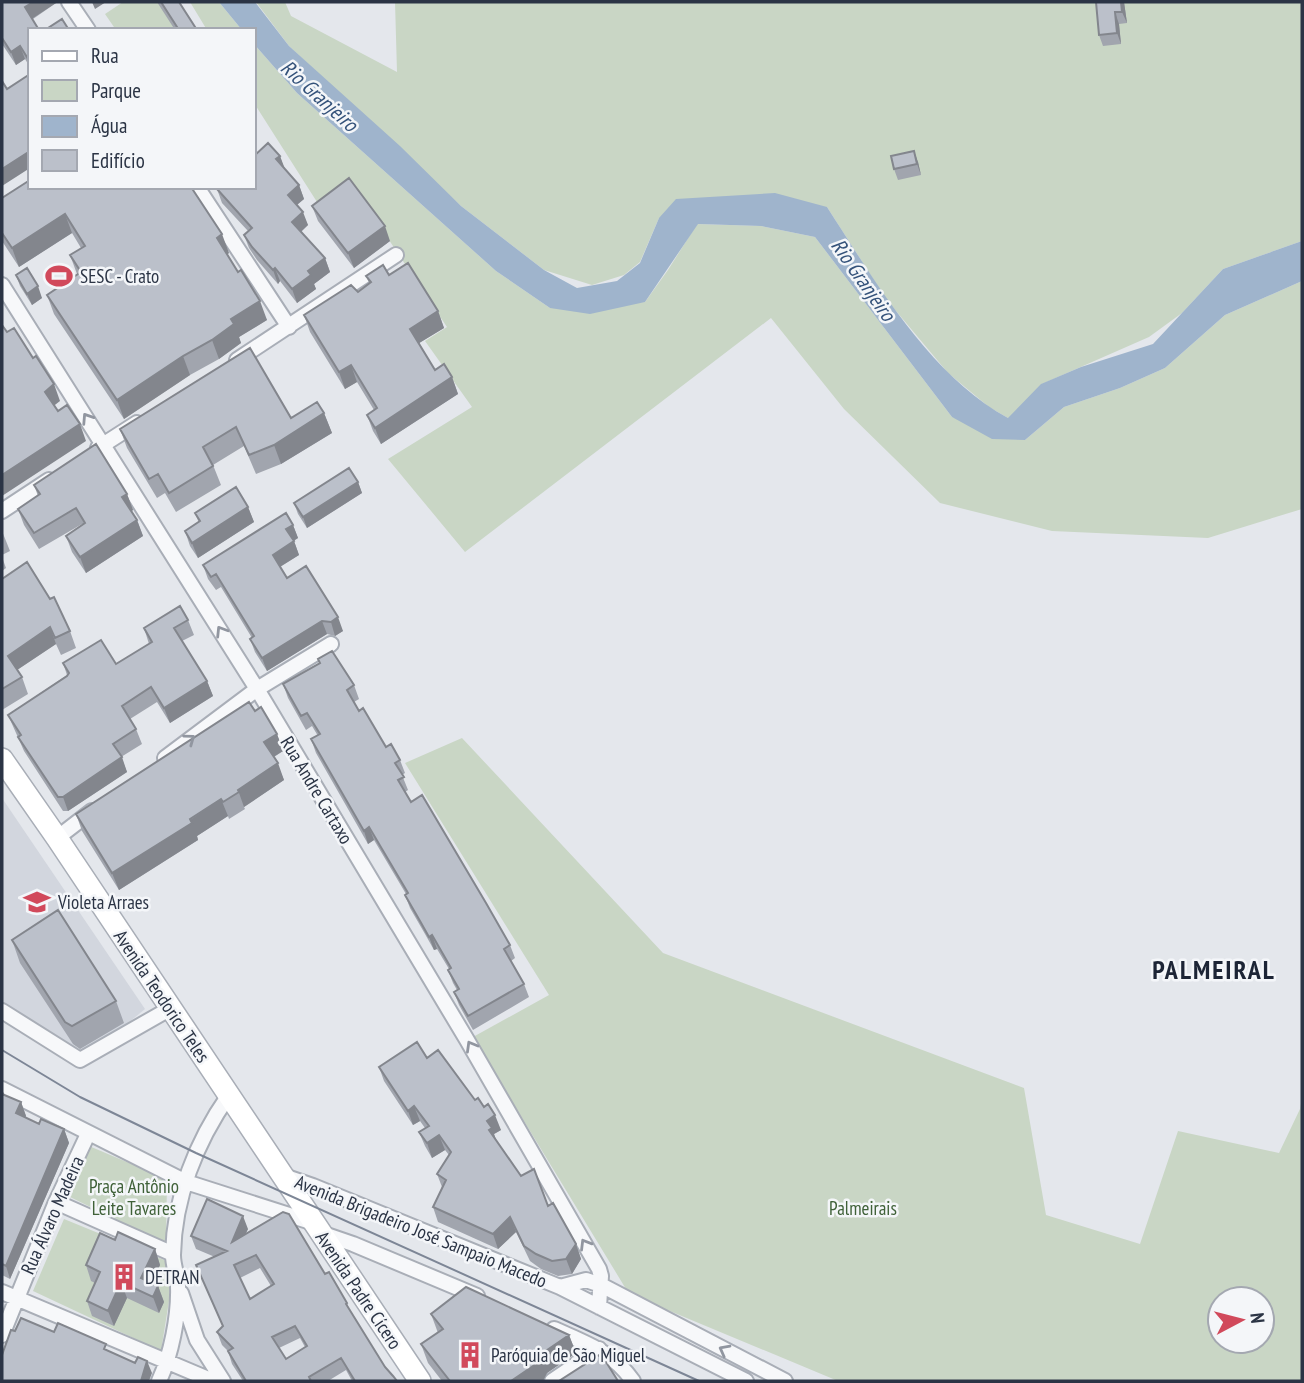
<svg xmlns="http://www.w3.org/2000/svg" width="1304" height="1383" font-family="'PT Sans Narrow',sans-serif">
  <rect width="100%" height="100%" fill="#e4e7ec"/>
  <!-- built -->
  <path fill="#d2d6de" d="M2 798 145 1009 83 1060 2 1006Z"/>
  <!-- green -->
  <path fill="#c9d6c5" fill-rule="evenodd" d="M123 2H161L180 30H116L105 14Z
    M190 2H219L242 30H207Z
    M256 2H285L291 16 397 72 395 2H1302V241L1223 269 1182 313 1149 337 1042 384 1027 420 1008 418 989 407 948 373 886 299 827 207 659 218 640 262 624 275 592 285 544 270 461 206 289 46Z
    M254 44 297 93 496 271 550 308 645 302 668 270 697 224 761 226 815 237 952 417 1025 440 1064 407 1120 388 1165 368 1225 315 1302 281V509L1208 538 1052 531 940 503 844 409 771 318 465 552 388 459 472 407 425 341 447 327 363 201 331 224 254 103Z
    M462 738 663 953 1024 1088 1046 1215 1140 1244 1178 1131 1279 1153 1300 1109 1302 1098V1381H838L629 1294 473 1037 549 995 405 763ZM1220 1299H1262V1341H1220Z
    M89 1146 167 1179 166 1244 68 1196Z
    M64 1219 169 1262V1301L161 1351 33 1291Z"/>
  <!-- water -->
  <path fill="#9fb4cc" d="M219 2H255L289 46 400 146 461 206 544 270 577 288 617 281 640 263 659 218 676 199 775 193 827 207C875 281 929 375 1008 418L1041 384 1081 367 1153 344 1223 269 1302 241V281L1225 315 1165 368 1120 388 1064 407 1025 440 992 439 952 417 815 237 761 226 698 224 645 302 590 314 550 308 496 271 297 93 254 44V30H242Z"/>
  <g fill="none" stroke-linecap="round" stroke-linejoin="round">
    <defs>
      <path id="minor" d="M69 2 88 30
        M197 187 289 327
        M2 285 257 689 467 1040 599 1269 601 1276 599 1307
        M237 360 396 255
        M98 448 137 423
        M2 511 49 480
        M165 758 257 689 331 644
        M57 838 92 811
        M2 1011 80 1060 171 1008
        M2 1089 186 1182 314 1223
        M284 1176 313 1186 560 1287 746 1381
        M56 1202 173 1254
        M321 1233 353 1244 477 1296
        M560 1287 586 1280 601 1285 785 1381
        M2 1292 213 1381
        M181 1293 197 1340 223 1381
        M554 1329C585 1343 613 1352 633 1381
        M2 1335 56 1202 88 1134
        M159 1381C171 1355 179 1316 178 1287 178 1276 173 1267 173 1255 174 1198 196 1142 229 1095
        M552 1381 599 1349"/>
      <path id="secondary" d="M2 759 57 838 420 1381"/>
    </defs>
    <!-- minor casing -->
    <use href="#minor" stroke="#a9aeb7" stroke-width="18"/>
    <!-- secondary casing -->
    <use href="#secondary" stroke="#a9aeb7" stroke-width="24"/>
    <!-- minor -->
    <use href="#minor" stroke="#f7f8fa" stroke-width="14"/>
    <!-- secondary -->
    <use href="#secondary" stroke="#fff" stroke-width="21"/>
    <!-- tram -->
    <path stroke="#7d8696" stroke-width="2" d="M2 1050 80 1097 196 1153 699 1381"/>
  </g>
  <!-- wall -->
  <path fill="#a1a5ae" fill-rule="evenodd" d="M2 2 56 3 33 19 30 30V67L25 59 16 65 2 44Z
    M157 2H179L197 30H175Z
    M1096 2H1124L1127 23 1119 24 1121 44 1103 46 1099 35Z
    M280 156 284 169 299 185 304 199 297 205 308 225 301 232 325 258 330 272 314 284 316 289 297 303 280 281 278 284 257 260 249 248 244 235 248 231 222 203 217 189Z
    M918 162 921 175 898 180 894 169Z
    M2 198 229 253 227 254 267 320 239 337 241 343 219 359 190 375 124 419 54 314 47 295 77 274 70 255 81 248 72 233 19 267 2 241Z
    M312 206 390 241 354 268 318 221Z
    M16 275 42 298 32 305 20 286Z
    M389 275 438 311 444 328 419 343 435 370 452 377 458 394 381 444 373 431 367 415 374 410 357 382 345 389 310 332 304 315 358 292 369 283 366 276Z
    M324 413 332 433 281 464 256 474 244 446 213 465 221 485 176 512 165 493 157 498 127 448 120 429 291 418Z
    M358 482 362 493 307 528 298 514 294 503Z
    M34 485 127 494 133 510 132 511 137 520 143 536 86 573 72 552 66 536 82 525V524L39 549 24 525 18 509 38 496Z
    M248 507 254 522 198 558 190 546 185 531 199 523 195 513Z
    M293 525 298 538 294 541 299 555 280 567 287 578 343 631 335 636 327 634 267 671 255 652 250 639 252 638 221 587 216 590 208 579 203 565Z
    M2 531 10 551 2 555Z
    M2 557 6 568 2 571Z
    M2 579 70 631 76 648 61 655 56 644 17 670 22 677 28 694 2 710Z
    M188 620 194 635 182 641 207 681 213 696 170 723 157 702 130 719 136 729 142 744 121 757 127 772 68 811H63L24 751 8 715 67 675 63 663 116 664 149 644 144 628Z
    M318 659 354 685 359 699 354 702 359 711 386 747 400 760 405 773 402 775 408 790 405 792 411 802 510 945 515 958 511 961 524 984 529 997 473 1030 459 1005 454 992 457 990 453 983 448 970 449 969 437 949 434 950 425 934 410 908 405 895 406 894 374 840 368 844 316 753 311 739 318 736 312 726 306 730 288 698 283 684 319 663Z
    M255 711 277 734 283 751 274 757 284 780 244 807 245 809 229 819 228 816 197 836 198 840 119 890 82 831 76 814Z
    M12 940 116 1001 124 1023 80 1049 73 1044 20 963Z
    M427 1058 475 1100 501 1130 494 1134 496 1140 521 1176 548 1206 576 1244 581 1259 572 1274 558 1276 541 1269 530 1261 516 1232 498 1249 438 1222 433 1207 442 1187 437 1174 449 1155 445 1150 432 1158 425 1146 419 1132 425 1128 420 1121 413 1125 384 1081 379 1067Z
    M2 1090 5 1095 21 1102 26 1116 25 1117 39 1124 64 1129 69 1143 10 1279 2 1275Z
    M248 1229 245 1234 325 1274 347 1303 350 1312 385 1367 397 1381H352L346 1370 328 1381H243L232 1364 228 1351 222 1345 217 1332 223 1327 196 1265 215 1257 196 1249 191 1236ZM260 1268 271 1286 250 1299 240 1278ZM300 1338 305 1347 286 1359 279 1348Z
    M115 1240 155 1249 160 1265 152 1283 158 1286 164 1302 159 1313 127 1298 114 1326 92 1316 87 1301 95 1283 91 1281 86 1265Z
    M431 1314 569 1335 576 1353 547 1373 543 1381H442L428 1363 421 1344 438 1333Z"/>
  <!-- shaded-wall -->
  <path fill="#83868d" d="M33 2H56V3L30 20 25 7Z
    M92 2H106L95 9Z
    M1121 2H1124L1127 23 1122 12Z
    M1115 12 1119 24 1121 44 1117 33Z
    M20 46 25 59 16 65 11 52Z
    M30 151V168L2 186V169Z
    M914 151 918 162 921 175 917 164Z
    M280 156 285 169 276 159Z
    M299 185 304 199 293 208 288 195Z
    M303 212 308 225 297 235 292 222Z
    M65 214 72 233 19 267 12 248Z
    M385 226 390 241 354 268 348 253Z
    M222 234 229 253 224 257 217 238Z
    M325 258 330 272 314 284 316 289 297 303 292 289 308 271Z
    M275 268 280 281 278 284 273 270Z
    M38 286 42 298 32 305 27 294Z
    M260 301 267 320 239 337 241 343 219 359 212 340 231 319Z
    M438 311 444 328 416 345 410 329Z
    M183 356 190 375 124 419 117 400Z
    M351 365 357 382 345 389 339 372Z
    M452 377 458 394 381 444 375 428Z
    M54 384 60 401 51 408 45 392Z
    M324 413 332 433 281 464 274 445Z
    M80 424 86 441 2 496V475Z
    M358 482 362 493 307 528 303 517Z
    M127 494 133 510 128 513 122 497Z
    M248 507 254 522 198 558 192 543Z
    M137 520 143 536 86 573 80 557Z
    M293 525 298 538 291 542 286 529Z
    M294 541 299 555 278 568 273 555Z
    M338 617 343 631 335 636 331 622Z
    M322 621 327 634 267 671 262 658Z
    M50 627 56 644 14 672 8 656Z
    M207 681 213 696 170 723 164 708Z
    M277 734 283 751 270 759 264 742Z
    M122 757 127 772 68 811 63 797Z
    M278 763 284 780 244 807 238 790Z
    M221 799 228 816 197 836 198 840 119 890 112 873Z
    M369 827 374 840 368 844 364 831Z
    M432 935 437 949 434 950 429 937Z
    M21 1102 26 1116 21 1127 16 1113Z
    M414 1106 420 1121 413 1125 408 1111Z
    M495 1115 501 1130 494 1134 497 1143 494 1145 487 1121Z
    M64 1129 69 1143 10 1279 6 1266Z
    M439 1135 445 1150 432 1158 427 1143Z
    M243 1216 248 1229 236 1255 232 1242Z
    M510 1217 516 1232 498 1249 493 1234Z
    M576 1244 581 1259 572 1274 566 1259Z
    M155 1249 160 1265 147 1294 141 1278Z
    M121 1282 127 1298 114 1326 108 1311Z
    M158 1286 164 1302 159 1313 153 1297Z
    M569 1335 576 1353 547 1373 543 1381H511L540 1355Z
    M147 1361 152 1373 149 1381H141Z"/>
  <!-- building -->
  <path fill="#bbc0ca" stroke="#83868d" stroke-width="2" fill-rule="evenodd" d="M2 2H33L25 7 39 30H30V62L20 46 11 52 2 38Z
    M161 2H179L197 30H179Z
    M1096 2H1121L1122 12H1115L1117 33 1099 35Z
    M62 19 69 30H45Z
    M30 74V151L2 169V81L7 89Z
    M268 143 280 156 276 159 299 185 288 195 303 212 292 222 325 258 308 271 311 275 292 289 275 268 273 270 252 247 244 235 252 228 217 189 219 187H254V156Z
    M914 151 917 164 894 169 891 156Z
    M349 178 385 226 348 253 312 206Z
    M30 180V187H191L222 234 217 238 238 272 241 270 260 301 231 319 234 324 212 340 183 356 117 400 47 295 81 272 70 255 85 246 65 214 12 248 2 233V198Z
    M408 263 438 311 410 329 435 370 444 364 452 377 375 428 367 415 377 408 351 365 339 372 304 315 351 285 358 292 371 282 366 276 383 265 389 275Z
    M27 268 38 286 27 294 16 275Z
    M2 325 7 332 14 328 33 358 36 356 54 384 45 392 58 411 67 405 80 424 2 475Z
    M250 348 291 418 317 402 324 413 274 445 249 455 236 427 203 447 213 466 169 493 158 474 149 479 120 429Z
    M96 444 127 494 122 497 137 520 80 557 66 536 85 523 76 508 34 533 18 509 40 494 34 485Z
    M349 468 358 482 303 517 294 503Z
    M236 487 248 507 192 543 185 531 200 521 195 513Z
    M286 513 293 525 286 529 294 541 273 555 287 578 306 566 338 617 331 622 322 621 262 658 250 639 254 636 216 574 211 577 203 565Z
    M27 562 50 599 54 597 70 631 55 638 50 627 8 656 22 677 2 689V579Z
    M180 606 188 620 174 628 207 681 164 708 151 687 122 706 136 729 113 744 122 757 63 797H58L18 737 21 735 8 715 67 676 69 673 63 663 101 640 116 664 152 642 144 628Z
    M332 651 354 685 347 690 359 711 363 708 386 747 391 744 400 760 395 763 404 777 398 780 411 802 422 795 486 903 510 945 504 949 524 984 468 1016 454 992 459 989 448 970 451 968 432 935 429 937 420 921 405 895 408 893 369 827 364 831 311 739 320 734 307 713 301 716 283 684 320 663 318 659Z
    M249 702 255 711 261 707 277 734 264 742 278 763 238 790 239 792 223 802 221 799 190 819 192 823 112 873 76 814Z
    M58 910 116 1001 72 1026 65 1022 12 940Z
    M417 1042 427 1058 438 1050 475 1100 478 1098 484 1107 488 1104 495 1115 487 1121 492 1128 489 1130 521 1176 534 1169 548 1206 553 1203 576 1244 566 1259 552 1261 536 1254 524 1246 510 1217 493 1234 433 1207 446 1180 437 1174 451 1152 439 1135 427 1143 419 1132 429 1126 414 1106 408 1111 379 1067Z
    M2 1094 21 1102 16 1113 39 1124 41 1119 64 1129 6 1266 2 1264Z
    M207 1199 243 1216 232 1242 283 1212 289 1214 325 1274 329 1272 347 1303 346 1304 385 1367 393 1376 397 1381H355L341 1358 309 1377 311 1381H246L228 1351 233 1348 217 1332 223 1326 196 1265 227 1251 191 1236ZM256 1255 274 1284 250 1299 234 1265ZM295 1326 307 1346 286 1359 272 1337Z
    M118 1232 155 1249 141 1278 158 1286 153 1297 121 1282 108 1311 87 1301 100 1272 86 1265 100 1233 115 1240Z
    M466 1287 569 1335 540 1355 536 1364 511 1381H450L421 1344 443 1329 431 1314Z
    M21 1318 54 1332 58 1323 106 1344 104 1349 135 1363 138 1357 147 1361 141 1381H2V1355L11 1330 15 1331Z
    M601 1354 618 1381H559Z"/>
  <!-- one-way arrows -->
  <defs><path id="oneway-chevron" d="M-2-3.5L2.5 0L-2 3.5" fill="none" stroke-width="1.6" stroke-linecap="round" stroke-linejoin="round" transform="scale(1.75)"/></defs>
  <g stroke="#9196a0">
    <use href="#oneway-chevron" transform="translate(87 418) rotate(-123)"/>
    <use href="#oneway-chevron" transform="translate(221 631) rotate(-122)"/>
    <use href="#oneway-chevron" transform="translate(190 739) rotate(-36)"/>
    <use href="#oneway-chevron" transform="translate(471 1046) rotate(-120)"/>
    <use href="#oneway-chevron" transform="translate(585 1244) rotate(-121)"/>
    <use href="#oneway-chevron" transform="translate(724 1350) rotate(-152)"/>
  </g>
  <!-- icons -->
  <defs>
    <symbol id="stadium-bare" viewBox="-9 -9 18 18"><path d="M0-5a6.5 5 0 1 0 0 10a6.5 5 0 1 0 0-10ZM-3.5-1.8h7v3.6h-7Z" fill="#d1495b" stroke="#f4f6f9" stroke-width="2.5" paint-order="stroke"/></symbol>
    <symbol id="school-bare" viewBox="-9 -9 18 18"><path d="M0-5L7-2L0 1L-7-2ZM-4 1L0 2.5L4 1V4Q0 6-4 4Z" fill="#d1495b" stroke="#f4f6f9" stroke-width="2.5" paint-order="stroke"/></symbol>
    <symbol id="building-bare" viewBox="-9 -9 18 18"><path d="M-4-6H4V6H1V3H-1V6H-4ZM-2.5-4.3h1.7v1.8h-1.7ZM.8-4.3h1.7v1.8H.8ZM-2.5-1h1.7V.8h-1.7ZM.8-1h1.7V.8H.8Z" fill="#d1495b" stroke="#f4f6f9" stroke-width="2.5" paint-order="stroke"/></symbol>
  </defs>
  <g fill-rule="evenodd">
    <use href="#stadium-bare" x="40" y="257" width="38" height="38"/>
    <use href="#school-bare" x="18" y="883" width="38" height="38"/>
    <use href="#building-bare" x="105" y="1258" width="38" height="38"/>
    <use href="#building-bare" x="451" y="1336" width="38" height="38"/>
  </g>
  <g text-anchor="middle" stroke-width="5" stroke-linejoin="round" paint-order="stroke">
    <!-- poi labels -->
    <g font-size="19" fill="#2b3445" stroke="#f4f6f9" text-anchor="start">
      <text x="80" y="283">SESC - Crato</text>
      <text x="58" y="909">Violeta Arraes</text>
      <text x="145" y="1284">DETRAN</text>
      <text x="491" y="1362">Paróquia de São Miguel</text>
    </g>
    <!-- street labels -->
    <g font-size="19" fill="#2b3445" stroke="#f4f6f9">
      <text transform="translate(317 790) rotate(59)" y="7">Rua Andre Cartaxo</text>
      <text transform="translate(162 996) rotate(56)" y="7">Avenida Teodorico Teles</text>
      <text transform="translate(52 1215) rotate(-66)" y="7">Rua Álvaro Madeira</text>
      <text transform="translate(421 1231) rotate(22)" y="7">Avenida Brigadeiro José Sampaio Macedo</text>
      <text transform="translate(359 1290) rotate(56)" y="7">Avenida Padre Cícero</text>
    </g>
    <!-- park labels -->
    <g font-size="19" fill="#3f6138" stroke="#f4f6f9">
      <text x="134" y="1193">Praça Antônio<tspan x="134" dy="22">Leite Tavares</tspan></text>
      <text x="863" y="1215">Palmeirais</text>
    </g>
    <!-- water labels -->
    <g font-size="21" font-style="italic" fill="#34527a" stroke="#f4f6f9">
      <text transform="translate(319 96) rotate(42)" y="7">Rio Granjeiro</text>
      <text transform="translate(863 280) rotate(55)" y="7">Rio Granjeiro</text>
    </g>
    <!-- district labels -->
    <g font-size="26" font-weight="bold" letter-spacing="2" fill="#1d2536" stroke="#f4f6f9">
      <text x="1214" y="979">PALMEIRAL</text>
    </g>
  </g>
  <!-- border -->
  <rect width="1304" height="1383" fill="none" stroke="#2b3445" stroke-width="7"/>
  <!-- legend -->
  <rect x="28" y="28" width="228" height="161" fill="#f4f6f9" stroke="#a4a8b1" stroke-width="2"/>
  <rect x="42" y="51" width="35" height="10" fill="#ffffff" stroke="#a4a8b1" stroke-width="2"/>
  <text x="91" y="63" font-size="21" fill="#2b3445">Rua</text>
  <rect x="42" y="80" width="35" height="21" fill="#c9d6c5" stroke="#a4a8b1" stroke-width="2"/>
  <text x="91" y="98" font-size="21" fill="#2b3445">Parque</text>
  <rect x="42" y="116" width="35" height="21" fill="#9fb4cc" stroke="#a4a8b1" stroke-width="2"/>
  <text x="91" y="133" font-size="21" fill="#2b3445">Água</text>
  <rect x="42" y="150" width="35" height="21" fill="#bbc0ca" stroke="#a4a8b1" stroke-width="2"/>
  <text x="91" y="168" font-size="21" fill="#2b3445">Edifício</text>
  <!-- north arrow -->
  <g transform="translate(1241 1320) rotate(83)"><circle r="33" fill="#f4f6f9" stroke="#a4a8b1" stroke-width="2"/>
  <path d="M0-5L12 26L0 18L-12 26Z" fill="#d1495b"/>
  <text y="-10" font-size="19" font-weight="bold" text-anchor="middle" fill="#2b3445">N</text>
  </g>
</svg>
